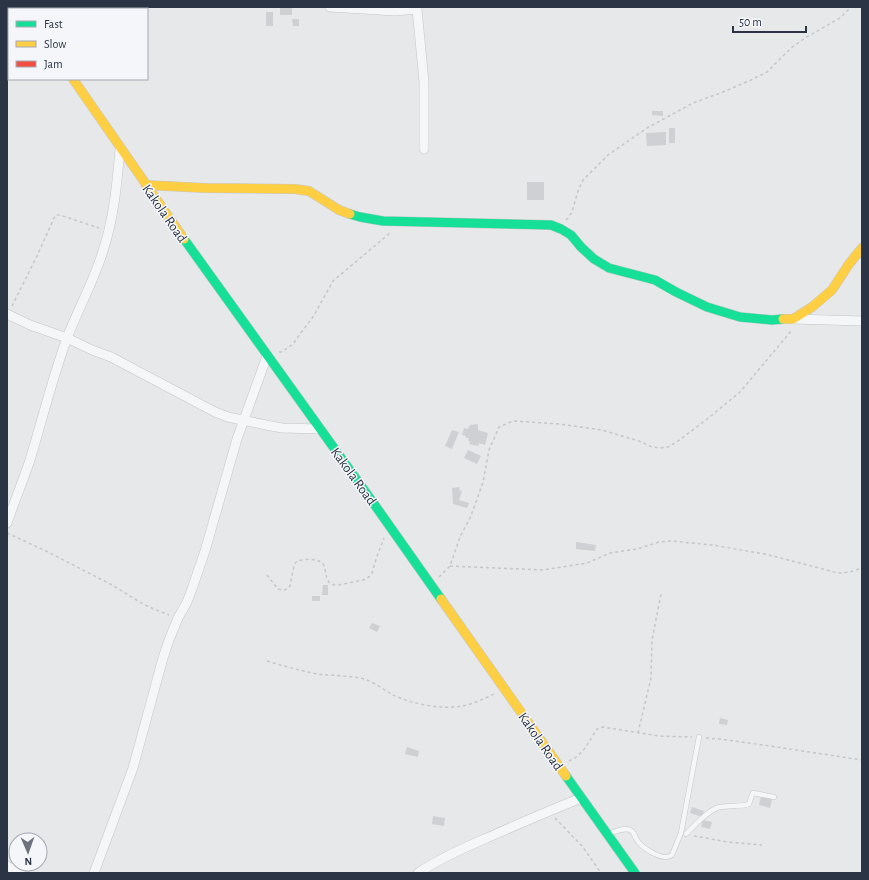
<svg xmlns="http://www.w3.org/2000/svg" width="869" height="880" font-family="'Alegreya Sans',sans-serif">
  <rect width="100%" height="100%" fill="#e6e8ea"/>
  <!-- building -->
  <path fill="#ced0d3" d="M280 7 292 8V15H280Z
    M266 12H273V26H266Z
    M292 19H299V26H293Z
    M652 111H663V116L652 115Z
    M669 128H675V143H669Z
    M666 132V145L647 146 646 133Z
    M527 182H544V200H527Z
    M478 424V430L488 433 485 445 479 443 478 446 469 444 470 441H468L469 438H466V436L462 435 464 428 468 429 470 425Z
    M452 430 459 432 452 449 445 446Z
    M468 450 481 456 477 464 464 458Z
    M460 487 459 490 462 491 459 500 469 503 467 508 453 504 452 488Z
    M576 542 596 545 595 551 576 549Z
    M323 585H328V595H322Z
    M312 596H320V601H312Z
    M372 623 380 626 377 632 369 628Z
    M720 718 728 720 727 725 719 724Z
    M407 747 419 751 418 757 405 754Z
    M761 797 772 799 770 808 759 805Z
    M692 807 704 811 702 817 690 813Z
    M433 816 445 818 444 826 432 824Z
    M703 820 712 822 710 829 701 827Z"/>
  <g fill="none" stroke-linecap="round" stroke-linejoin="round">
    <defs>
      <path id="lane" d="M609 834C615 832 623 827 630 830 635 832 634 836 637 840 642 848 663 862 672 855L681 833 699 737
        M686 834C694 826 709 809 720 807 730 805 740 807 749 804L752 795 753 793 774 797"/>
      <path id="street" d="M330 7 395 11 417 9 424 82V149
        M131 9 134 7
        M7 314 30 325 67 338 92 350 111 357 215 412 228 417 266 425 282 428 320 429
        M793 319 862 321
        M7 523C14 503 22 483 29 463 42 421 52 379 67 338 78 309 94 281 103 251 114 218 117 183 120 149
        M7 866 21 873
        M94 873 133 768 163 658 169 640 178 618 187 602 192 589 205 551 237 439 267 356
        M418 873C439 859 463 848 487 838 518 824 549 811 581 798"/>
      <path id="fast" d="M350 214 360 217 383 221 551 225 561 229 571 235 581 247 594 259 609 268 655 280 676 292 707 307 740 317 772 320 783 319
        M184 239 367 494 441 599
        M566 776 635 873"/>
      <path id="slow" d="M73 79 184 239
        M146 185 205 188 295 189 309 191 339 210 350 214
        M783 319H793L812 307 832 290 849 264 862 248
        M441 599 566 776"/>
      <path id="jam" d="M22 7 23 9"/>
    </defs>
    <!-- lane casing -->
    <use href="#lane" stroke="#c4c6c8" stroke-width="5.5"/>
    <!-- street casing -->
    <use href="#street" stroke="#c4c6c8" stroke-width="10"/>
    <!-- fast casing -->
    <use href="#fast" stroke="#c4c6c8" stroke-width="10"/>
    <!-- slow casing -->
    <use href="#slow" stroke="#c4c6c8" stroke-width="10"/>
    <!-- jam casing -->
    <use href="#jam" stroke="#c4c6c8" stroke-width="10"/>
    <!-- path -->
    <path stroke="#c5c6ca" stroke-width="1.5" stroke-dasharray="3 3" stroke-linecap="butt" d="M566 220 568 218 572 212 578 191 583 180 608 155 647 128 693 103 723 92 751 80 767 72 791 48 805 38 840 18 851 7
      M12 306 37 256 54 218 56 215H60L99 228
      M279 352H281L289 347 293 344 300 334 313 317 333 281 390 233
      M7 533 46 551 112 585 143 604 154 609 169 615
      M450 566 543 570 587 563 610 553 637 549 659 542 672 541 712 545 765 554 838 573 850 572 862 568
      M267 575 278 589 282 590H285L290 586 294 566C295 563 296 562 298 561 304 559 319 558 323 564 328 573 323 585 338 585L363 580 369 577 372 573 377 556 384 538
      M439 577 450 566 460 537 471 516 483 482 489 450 499 427 513 421 559 424 602 430 639 441 652 447 660 448 668 447 678 441 706 420 740 392 792 330
      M267 661C284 666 301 671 318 674 333 676 349 675 364 679 374 682 384 690 393 695 412 704 442 710 462 706 473 704 484 699 494 694
      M638 733 651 678 652 640 661 594
      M706 738 720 739 770 746 862 760
      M569 761 575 758 583 751 597 729 603 727 659 736 692 737
      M555 818 582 846 601 873
      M694 836 728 842 762 845"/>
    <!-- lane -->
    <use href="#lane" stroke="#f5f6f7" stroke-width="4.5"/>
    <!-- street -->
    <use href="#street" stroke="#f5f6f7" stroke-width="9"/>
    <!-- fast -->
    <use href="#fast" stroke="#16e098" stroke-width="9"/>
    <!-- slow -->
    <use href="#slow" stroke="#ffcf43" stroke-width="9"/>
    <!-- jam -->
    <use href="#jam" stroke="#f24e42" stroke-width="9"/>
  </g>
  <g text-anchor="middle" stroke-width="3" stroke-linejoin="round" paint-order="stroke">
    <!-- street labels -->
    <g font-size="14" fill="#2b3445" stroke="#f4f6f9">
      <text transform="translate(165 213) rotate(55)" y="5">Kakola Road</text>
      <text transform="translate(354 476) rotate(54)" y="5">Kakola Road</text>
      <text transform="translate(541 741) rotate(55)" y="5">Kakola Road</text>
    </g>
  </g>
  <!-- border -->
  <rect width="869" height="880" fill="none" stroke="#2b3445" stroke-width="16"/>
  <!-- legend -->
  <rect x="8" y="8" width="140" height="72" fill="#f4f6f9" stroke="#a4a8b1"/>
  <rect x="16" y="21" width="20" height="6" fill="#16e098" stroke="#a4a8b1"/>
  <text x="44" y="28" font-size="12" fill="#2b3445">Fast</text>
  <rect x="16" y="41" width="20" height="6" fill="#ffcf43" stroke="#a4a8b1"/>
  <text x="44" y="48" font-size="12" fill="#2b3445">Slow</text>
  <rect x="16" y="61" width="20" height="6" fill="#f24e42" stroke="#a4a8b1"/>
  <text x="44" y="68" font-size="12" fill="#2b3445">Jam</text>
  <!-- north arrow -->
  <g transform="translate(28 852) rotate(178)"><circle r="19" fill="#f4f6f9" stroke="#a4a8b1"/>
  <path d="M0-3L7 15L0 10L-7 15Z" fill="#6c737f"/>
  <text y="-6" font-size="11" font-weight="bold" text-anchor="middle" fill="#2b3445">N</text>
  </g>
  <!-- scale -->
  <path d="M733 26v6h73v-6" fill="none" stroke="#2b3445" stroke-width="2"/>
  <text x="739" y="26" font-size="12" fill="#2b3445" stroke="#f4f6f9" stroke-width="3" paint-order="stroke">50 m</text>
</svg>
